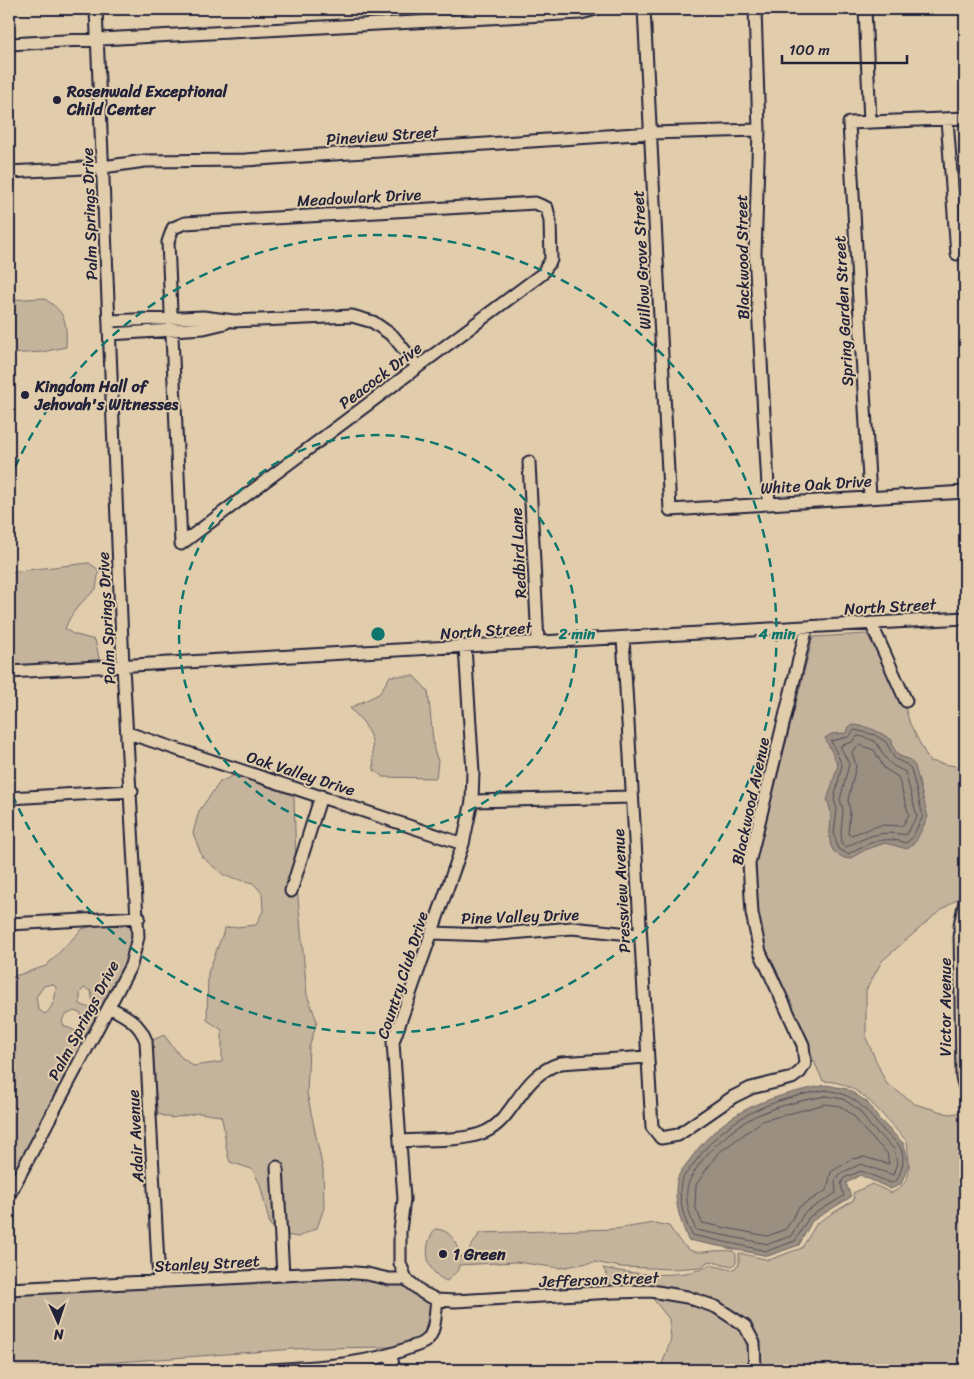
<svg xmlns="http://www.w3.org/2000/svg" width="974" height="1379" font-family="Sriracha,sans-serif">
  <rect width="100%" height="100%" fill="#e1cdac"/>
  <filter id="ink" filterUnits="userSpaceOnUse"><feTurbulence type="fractalNoise" baseFrequency=".02" numOctaves="2"/><feDisplacementMap in="SourceGraphic" scale="10" xChannelSelector="R" yChannelSelector="G"/><feConvolveMatrix kernelMatrix="1 2 1 2 8 2 1 2 1" color-interpolation-filters="sRGB"/></filter>
  <g filter="url(#ink)">
    <!-- green -->
    <path fill="#c5b49c" stroke="#746b6c" fill-rule="evenodd" d="M43 298C66 312 67 321 66 347L42 352 9 354V300Z
      M89 563 99 570 96 589C83 601 71 611 65 629L73 634 95 640 100 662 9 668V572Z
      M867 634 884 664 905 707 910 724 929 761 965 768V890L963 895 936 914 882 961 866 990V1038L886 1083 915 1104 949 1114 965 1112V1370H759C760 1357 760 1344 755 1333 753 1326 746 1321 740 1316 700 1286 650 1288 603 1283L607 1275 603 1268C630 1274 686 1280 710 1265L732 1270 739 1265V1253L769 1260 802 1248 817 1223 854 1200 853 1193 872 1184 892 1193C915 1180 909 1165 907 1141 882 1117 862 1081 823 1081L764 951 756 914 754 866 813 637Z
      M390 676H414L428 691 434 750 438 761 436 778 383 777 374 770 372 740 364 723 350 708 379 694Z
      M237 774 289 791 294 797 296 863 286 894 294 897 297 887 307 995 317 1021 309 1048 307 1093 323 1170 324 1208 317 1228 298 1237 285 1235 281 1162 273 1163 276 1229 270 1225 260 1184 252 1169 230 1162C224 1146 226 1132 221 1116L199 1113 171 1118 158 1114 151 1052 153 1040 164 1035 180 1056 193 1066 222 1062V1030L207 1020 208 973 225 928 256 925 263 911 262 893 253 883 225 876 202 857 193 833 199 811 220 782Z
      M125 922 134 930 127 962 9 1186V1160L12 1155 9 1149V978L46 966 82 929 100 924ZM52 984 56 987C57 995 51 1011 45 1014L38 1009 36 997 44 986ZM84 988 91 991 93 1004 89 1008 80 1004V993ZM74 1011 80 1013C85 1019 82 1027 76 1031L64 1026 62 1022 64 1016Z
      M655 1223 669 1226C694 1265 696 1248 733 1251L736 1254V1263L732 1266 709 1261 701 1267 673 1269 621 1267 594 1262 560 1268 516 1262 459 1265 458 1270 447 1281C425 1273 422 1246 435 1229 453 1230 456 1244 461 1258L468 1255C469 1244 477 1242 479 1233L615 1229Z
      M343 1277 405 1284 432 1303 430 1322 424 1336 399 1347 308 1348 9 1370V1294Z
      M651 1296C681 1301 737 1310 750 1343 752 1350 750 1362 751 1370H660L671 1339 669 1319Z"/>
    <!-- water -->
    <path fill="#9b8f82" stroke="#6b6366" d="M850 725C867 725 878 731 892 740L893 747 899 756 909 759 915 766 928 817 916 841 907 849 885 843 865 850 849 859C815 853 839 820 827 801L838 765 825 738 831 734 846 733Z
      M826 1085 847 1089 867 1102 878 1118 904 1144 909 1164 901 1184 891 1189 860 1175 846 1183 851 1197 812 1221 799 1245 768 1256 688 1240C681 1221 673 1202 677 1181 678 1173 687 1164 691 1158 727 1108 768 1097 826 1085Z"/>
    <g fill="none" stroke-linecap="round" stroke-linejoin="round">
      <!-- shore -->
      <path stroke="#524e57" stroke-width="1" d="M855 730 875 735 886 742 895 759 906 764 911 769 923 816 912 838 906 843C883 835 868 843 848 854L838 849 834 834 837 809 834 800 842 765 831 741 848 737Z
        M858 736C885 740 876 751 891 764 895 768 901 769 905 772L917 816 906 835C880 830 869 836 846 847L842 844 841 833 843 809 840 800 849 764 840 746 852 742Z
        M860 745 874 750 884 768 898 777 909 815 902 826 881 825 851 835 848 834 850 811 848 800 856 766 852 752Z
        M826 1090C860 1096 862 1108 884 1131 888 1136 897 1141 900 1147 906 1158 902 1169 897 1180L891 1183 861 1171 844 1178 841 1184 844 1196 809 1217 795 1241 767 1251 692 1235C685 1222 676 1195 682 1180 685 1173 692 1167 696 1161 728 1115 772 1099 826 1090Z
        M826 1096 843 1099 859 1110 870 1126 894 1149 897 1163 893 1175 861 1164 841 1173 835 1181 836 1193 804 1213 791 1236 768 1244 696 1230C690 1217 683 1196 689 1182 699 1157 735 1124 760 1114 780 1105 804 1100 826 1096Z
        M826 1104 840 1106 854 1116 864 1130 887 1153 889 1164 864 1157 852 1159 831 1172 827 1190 799 1207 786 1229 767 1236 702 1223 695 1206 696 1185 717 1154 762 1121Z"/>
      <defs>
        <path id="minor" d="M644 9 670 510 965 492
          M755 9 759 130 755 253 769 504
          M865 9 870 122
          M9 44 581 13 596 9
          M947 119 957 254
          M9 172 103 167 145 161 245 160 651 133 759 130
          M535 203 547 208 550 221 551 260 542 274 181 544 168 242 173 228 185 223Z
          M110 321 203 317 234 321 352 316 373 322 393 336 418 367
          M110 334 204 328 225 323
          M529 462 538 643
          M870 497 849 123 965 118
          M871 623 906 701
          M623 638 652 1127 661 1138 678 1135 733 1097 751 1088 792 1078 800 1072 805 1064 803 1045 760 952 752 913 749 863 807 627
          M465 647 473 772 472 801 463 844 393 1042 404 1199 400 1231V1263L406 1279 423 1293 437 1300 455 1301 614 1292 651 1291 687 1297 716 1307 745 1326 754 1343 755 1370
          M9 672 965 618
          M128 733 463 844
          M9 798 132 791
          M472 801 632 797
          M291 891 321 796
          M965 901 960 925 962 1077 965 1088
          M9 924 139 917
          M433 933 487 935 572 928 639 935
          M109 1007C126 1016 139 1022 146 1041L159 1282
          M401 1141C425 1139 463 1142 485 1132 516 1118 519 1076 561 1063L647 1057
          M277 1167 283 1275
          M9 1195 131 965 138 937 123 666 96 9
          M9 1289 343 1272 367 1274 389 1279H406
          M391 1355 394 1370
          M270 1370C317 1367 365 1365 409 1348 415 1346 423 1344 427 1340 436 1331 435 1312 437 1300"/>
      </defs>
      <!-- minor casing -->
      <use href="#minor" stroke="#22223b" stroke-width="15"/>
      <!-- minor -->
      <use href="#minor" stroke="#e1cdac" stroke-width="11"/>
    </g>
  </g>
  <!-- distance rings -->
  <g fill="none" stroke="#0f766e" stroke-width="2.5" stroke-dasharray="9 6">
    <circle cx="378" cy="634" r="199"/>
    <path d="M9 481A399 399 0 1 1 9 787"/>
  </g>
  <!-- markers -->
  <g fill="#22223b" stroke="#e1cdac" stroke-width="2">
    <circle cx="57" cy="100" r="5"/>
    <circle cx="25" cy="395" r="5"/>
    <circle cx="443" cy="1254" r="5"/>
  </g>
  <g text-anchor="middle" stroke-width="4" stroke-linejoin="round" paint-order="stroke">
    <!-- poi labels -->
    <g font-size="16" font-weight="bold" fill="#22223b" stroke="#e1cdac" text-anchor="start">
      <text x="67" y="97">Rosenwald Exceptional<tspan x="67" dy="18">Child Center</tspan></text>
      <text x="35" y="392">Kingdom Hall of<tspan x="35" dy="18">Jehovah's Witnesses</tspan></text>
      <text x="453" y="1260">1 Green</text>
    </g>
    <!-- street labels -->
    <g font-size="16" fill="#22223b" stroke="#e1cdac">
      <text transform="translate(382 135) rotate(-4)" y="6">Pineview Street</text>
      <text transform="translate(359 197) rotate(-3)" y="6">Meadowlark Drive</text>
      <text transform="translate(89 214) rotate(-92)" y="6">Palm Springs Drive</text>
      <text transform="translate(742 257) rotate(-91)" y="6">Blackwood Street</text>
      <text transform="translate(641 260) rotate(-93)" y="6">Willow Grove Street</text>
      <text transform="translate(843 311) rotate(-93)" y="6">Spring Garden Street</text>
      <text transform="translate(380 375) rotate(-37)" y="6">Peacock Drive</text>
      <text transform="translate(816 484) rotate(-4)" y="6">White Oak Drive</text>
      <text transform="translate(518 553) rotate(-93)" y="6">Redbird Lane</text>
      <text transform="translate(890 606) rotate(-3)" y="6">North Street</text>
      <text transform="translate(106 618) rotate(-93)" y="6">Palm Springs Drive</text>
      <text transform="translate(486 630) rotate(-4)" y="6">North Street</text>
      <text transform="translate(301 773) rotate(18)" y="6">Oak Valley Drive</text>
      <text transform="translate(750 801) rotate(-78)" y="6">Blackwood Avenue</text>
      <text transform="translate(621 891) rotate(-93)" y="6">Pressview Avenue</text>
      <text transform="translate(520 916) rotate(-2)" y="6">Pine Valley Drive</text>
      <text transform="translate(402 975) rotate(-72)" y="6">Country Club Drive</text>
      <text transform="translate(945 1007) rotate(-90)" y="6">Victor Avenue</text>
      <text transform="translate(83 1020) rotate(-62)" y="6">Palm Springs Drive</text>
      <text transform="translate(135 1136) rotate(-93)" y="6">Adair Avenue</text>
      <text transform="translate(207 1263) rotate(-3)" y="6">Stanley Street</text>
      <text transform="translate(599 1279) rotate(-2)" y="6">Jefferson Street</text>
    </g>
  </g>
  <circle cx="378" cy="634" r="8" fill="#0f766e" stroke="#e1cdac" stroke-width="2.5"/>
  <g font-size="15" text-anchor="middle" font-weight="bold" fill="#0f766e" stroke="#e1cdac" stroke-width="4" stroke-linejoin="round" paint-order="stroke">
    <text x="577" y="639">2 min</text>
    <text x="777" y="639">4 min</text>
  </g>
  <!-- margin -->
  <rect width="974" height="1379" fill="none" stroke="#e1cdac" stroke-width="30"/>
  <rect x="15" y="15" width="944" height="1349" fill="none" stroke="#22223b" stroke-width="2" filter="url(#ink)"/>
  <!-- north arrow -->
  <g transform="translate(58 1322) rotate(177)" stroke="#e1cdac" stroke-width="4" paint-order="stroke">
  <path d="M0-4L9 19L0 12L-9 19Z" fill="#22223b"/>
  <text y="-8" font-size="14" font-weight="bold" text-anchor="middle" fill="#22223b">N</text>
  </g>
  <!-- scale -->
  <path d="M782 55v8h125v-8" fill="none" stroke="#22223b" stroke-width="2.5"/>
  <text x="789" y="55" font-size="15" fill="#22223b" stroke="#e1cdac" stroke-width="4" paint-order="stroke">100 m</text>
</svg>
